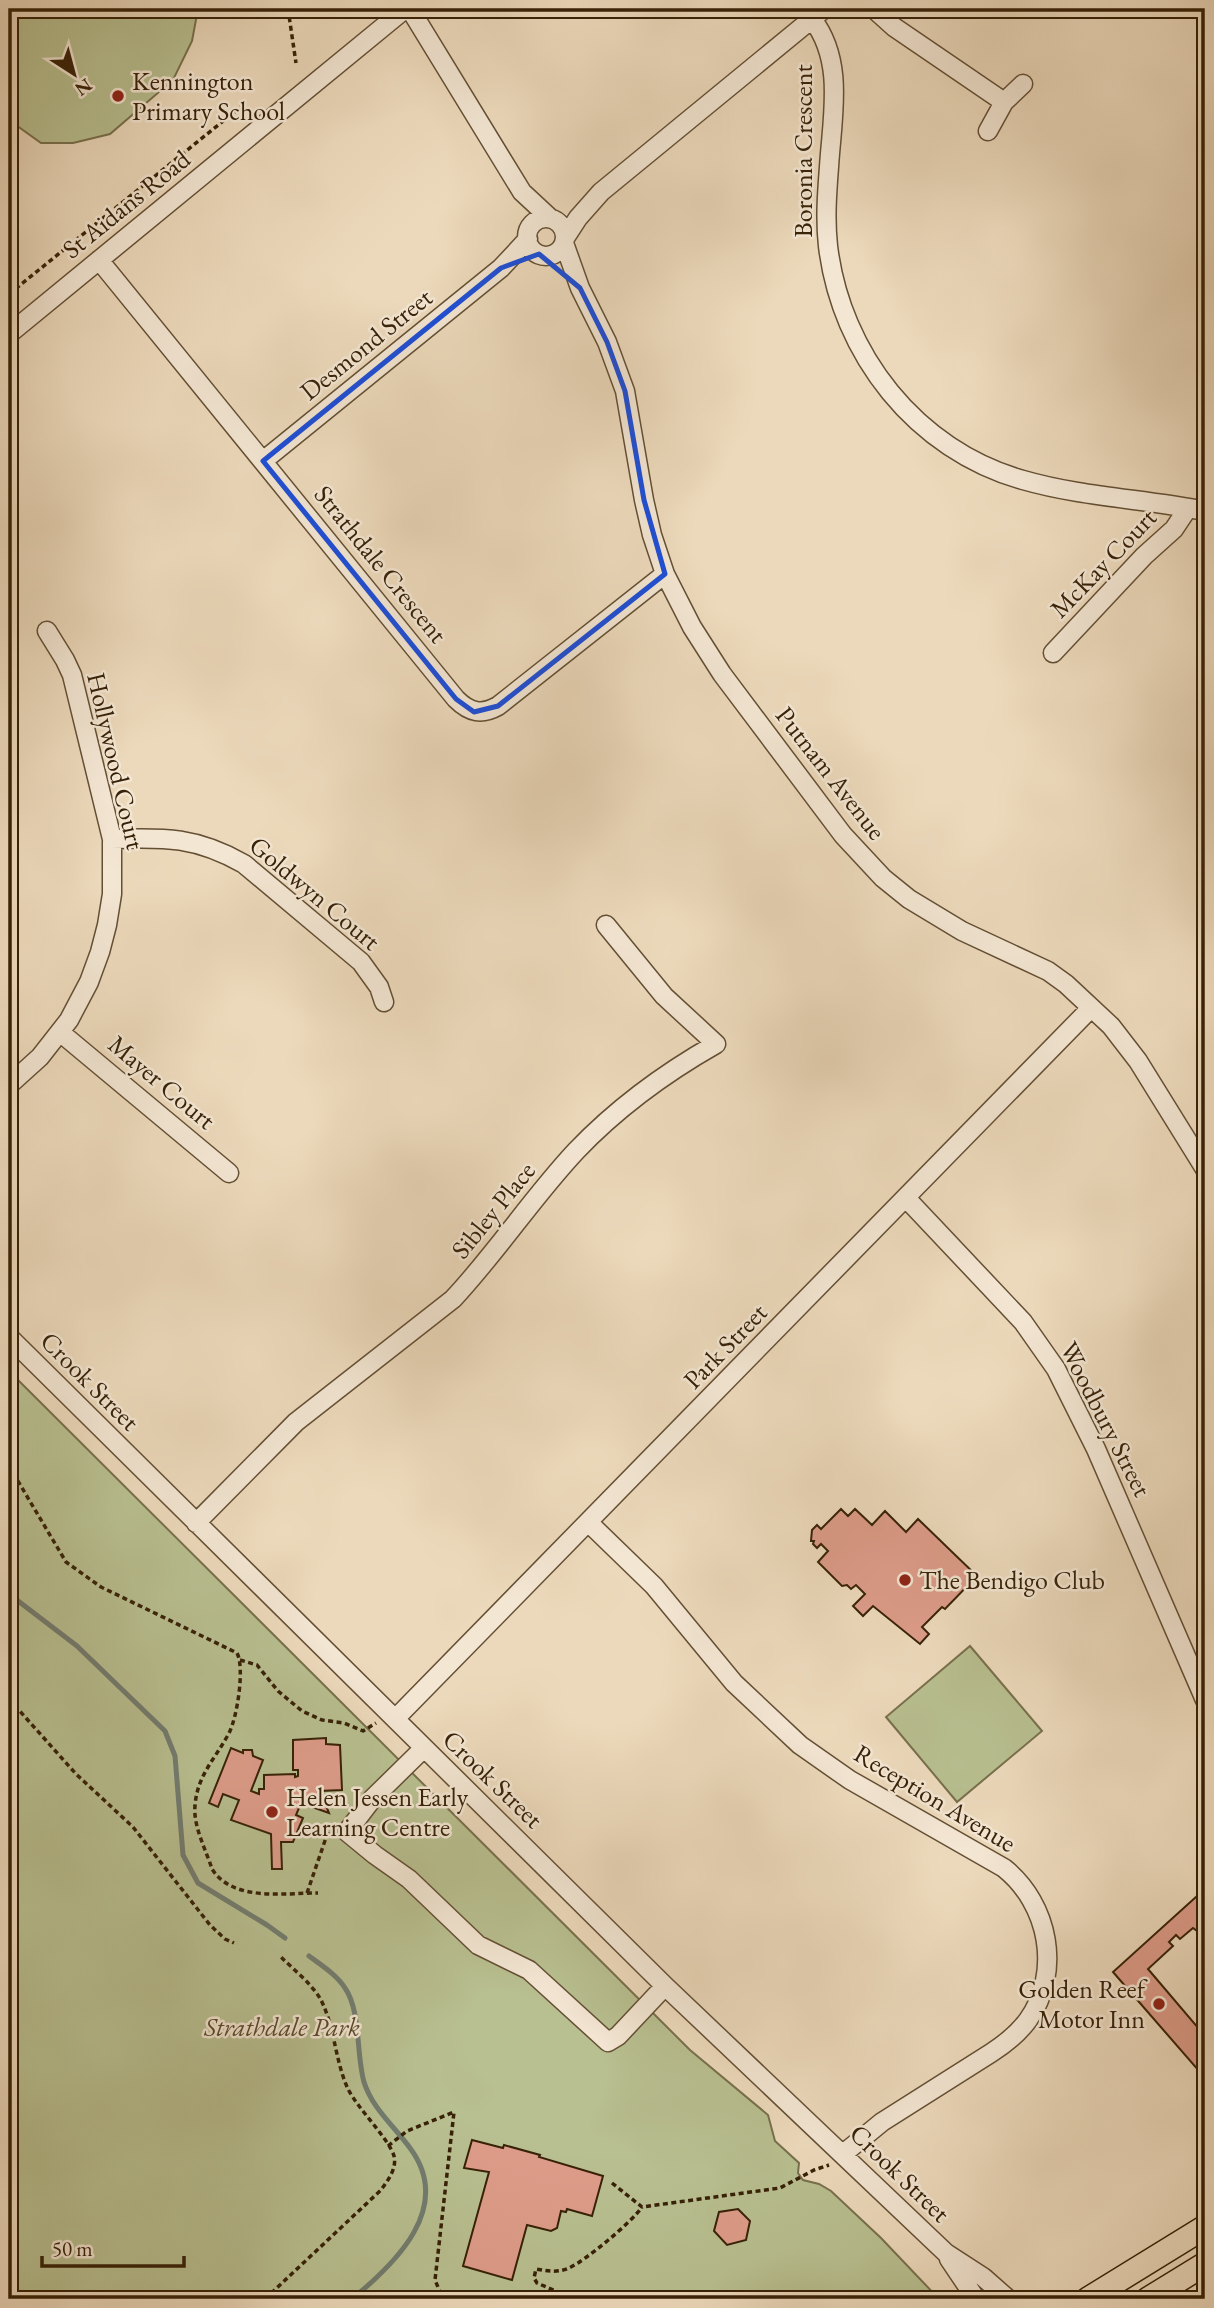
<svg xmlns="http://www.w3.org/2000/svg" width="1214" height="2308" font-family="'EB Garamond',serif">
  <rect width="100%" height="100%" fill="#ecd9bb"/>
  <filter id="stains"><feTurbulence type="fractalNoise" baseFrequency=".00286" numOctaves="4"/><feColorMatrix values="0 0 0 0 .2 0 0 0 0 .09 0 0 0 0 .02 0 0 0 .5 -.17"/></filter>
  <radialGradient id="worn" r=".72"><stop offset=".6" stop-color="#630" stop-opacity="0"/><stop offset="1" stop-color="#630" stop-opacity=".3"/></radialGradient>
  <!-- green -->
  <path fill="#b8bf90" stroke="#78704c" stroke-width="2" d="M9 9H198L192 41 173 80 110 134 73 143H41L9 120Z
    M9 1371 690 2050 768 2115 775 2141 799 2163 798 2173 803 2180 819 2184 831 2191 881 2238 939 2299H9Z
    M970 1646 1042 1731 957 1802 886 1717Z"/>
  <g fill="none" stroke-linecap="round" stroke-linejoin="round">
    <!-- stream -->
    <path stroke="#727c6f" stroke-width="5" d="M9 1594 77 1646 165 1731 175 1756 183 1855 198 1883 267 1925 285 1938
      M309 1956C321 1965 337 1975 345 1988 361 2011 356 2054 364 2082 372 2108 394 2126 410 2148 454 2207 396 2263 352 2299"/>
  </g>
  <!-- building -->
  <path fill="#dd9c89" stroke="#372107" stroke-width="2" d="M841 1509 848 1516 855 1509 872 1525 885 1511 906 1532 918 1519 977 1576 945 1609 942 1607 922 1627 929 1634 920 1644 873 1606 863 1616 853 1606 865 1594 856 1585 851 1589 847 1585 842 1586 818 1562 828 1551 821 1544 817 1548 813 1544 814 1541H811L812 1530 817 1525 821 1529Z
    M326 1738V1744L340 1745 342 1790 320 1791 329 1813 301 1803 296 1815 303 1818 293 1842H281L282 1869H272L271 1834 231 1820 239 1800 223 1794 218 1807 209 1803 231 1748 243 1753V1750H252L253 1756 263 1760 251 1791 259 1794V1789H264V1775L295 1774V1777L298 1776V1770H293V1740Z
    M1197 1896 1205 1902V1937L1193 1928 1180 1939 1176 1935 1169 1942 1173 1946 1148 1969 1205 2036V2067L1199 2071 1113 1972Z
    M472 2140 503 2148 504 2145 540 2155 539 2157 603 2176 592 2216 567 2209 566 2212 561 2211 557 2228 551 2231 527 2225 512 2280 463 2266 489 2172 464 2168Z
    M738 2209 750 2221 746 2240 727 2245 714 2231 719 2212Z"/>
  <g fill="none" stroke-linecap="round" stroke-linejoin="round">
    <defs>
      <path id="minor" d="M410 9 522 192 550 218
        M874 9 894 27 1004 102
        M812 19C845 61 832 117 829 167 827 193 825 219 828 246 841 354 916 450 1023 480 1082 497 1145 499 1205 511
        M988 131 1004 102 1023 84
        M527 237a19 19 0 1 1 38 0a19 19 0 1 1-38 0Z
        M565 238 578 218 601 192 824 9
        M564 243 580 288 607 342 625 391 644 500 652 535 665 574 692 627 722 674 843 835 883 878 909 899 962 931 1048 971 1066 984 1111 1026 1138 1061 1205 1169
        M99 260 456 699C470 713 482 715 498 706L665 574
        M9 334 405 9
        M263 461 501 268 528 239
        M1053 653 1144 556 1174 529 1188 508
        M112 839C165 837 197 837 244 864L361 962 379 987 384 1002
        M61 1033 229 1173
        M9 1085 40 1057 69 1020 89 982 100 952 107 925 112 894V839L72 675 65 660 47 631
        M906 1198 1023 1322 1056 1369 1096 1449 1205 1700
        M9 1337 665 1986 946 2253 983 2277 1008 2299
        M588 1522 654 1586 734 1683 800 1745 850 1780 1004 1868C1049 1904 1062 1972 1028 2020 1018 2034 1005 2044 991 2053L882 2122 843 2154
        M196 1523 296 1422 453 1299C497 1252 532 1198 576 1151 616 1109 665 1073 716 1044L664 996 606 925
        M395 1719 1091 1008
        M424 1748 373 1798 347 1832 375 1855 409 1879 478 1945 529 1970 608 2042 618 2036 665 1986
        M949 2259 976 2299"/>
      <path id="major" d="M1088 2299 1205 2227
        M1148 2299 1205 2264"/>
    </defs>
    <!-- minor casing -->
    <use href="#minor" stroke="#644f34" stroke-width="21"/>
    <!-- major casing -->
    <use href="#major" stroke="#372107" stroke-width="26"/>
    <!-- path -->
    <path stroke="#372107" stroke-width="3.5" stroke-dasharray="5 3.5" stroke-linecap="butt" d="M288 9 296 63
      M9 294 243 105
      M9 1466 66 1562 101 1587 237 1653C245 1668 237 1718 229 1733 216 1758 197 1775 195 1806 193 1826 206 1850 212 1869 233 1902 284 1893 318 1893
      M240 1660 257 1665 278 1691 302 1711 322 1720 344 1723 363 1731 376 1723
      M9 1699 76 1774 133 1827 210 1925 225 1939 234 1943
      M307 1893 329 1829
      M388 2146 407 2131 454 2112 435 2280 443 2299
      M612 2183 642 2207 780 2188 814 2170 829 2165
      M265 2299 381 2190C388 2180 397 2169 394 2156 389 2139 358 2109 348 2089 335 2061 335 2028 321 2000 312 1984 294 1970 281 1957
      M533 2299 534 2294 547 2299
      M567 2299 565 2295 537 2283 534 2278 536 2269C548 2271 557 2273 569 2268 585 2261 632 2222 642 2207"/>
    <!-- minor -->
    <use href="#minor" stroke="#f3e6d3" stroke-width="18"/>
    <!-- major -->
    <use href="#major" stroke="#ecd9bb" stroke-width="23"/>
  </g>
  <!-- marked area -->
  <path fill="none" stroke="#1d4ed8" stroke-width="5" stroke-linejoin="round" d="M539 254 580 288 607 342 625 391 644 500 665 574 498 706 474 712 456 699 263 461 501 268Z"/>
  <!-- markers -->
  <g fill="#8f2418" stroke="#f3e6d3" stroke-width="2.5">
    <circle cx="118" cy="96" r="7"/>
    <circle cx="905" cy="1580" r="7"/>
    <circle cx="272" cy="1812" r="7"/>
    <circle cx="1159" cy="2004" r="7"/>
  </g>
  <g text-anchor="middle" stroke-width="5" stroke-linejoin="round" paint-order="stroke">
    <!-- poi labels -->
    <g font-size="26" fill="#372107" stroke="#f3e6d3" text-anchor="start">
      <text x="132" y="90">Kennington<tspan x="132" dy="30">Primary School</tspan></text>
      <text x="919" y="1589">The Bendigo Club</text>
      <text x="286" y="1806">Helen Jessen Early<tspan x="286" dy="30">Learning Centre</tspan></text>
      <text x="1145" y="1998" text-anchor="end">Golden Reef<tspan x="1145" dy="30">Motor Inn</tspan></text>
    </g>
    <!-- street labels -->
    <g font-size="26" fill="#372107" stroke="#f3e6d3">
      <text transform="translate(803 151) rotate(-90)" y="9">Boronia Crescent</text>
      <text transform="translate(126 204) rotate(-39)" y="9">St Aidans Road</text>
      <text transform="translate(366 344) rotate(-39)" y="9">Desmond Street</text>
      <text transform="translate(1103 563) rotate(-46)" y="9">McKay Court</text>
      <text transform="translate(381 564) rotate(51)" y="9">Strathdale Crescent</text>
      <text transform="translate(116 761) rotate(77)" y="9">Hollywood Court</text>
      <text transform="translate(831 773) rotate(52)" y="9">Putnam Avenue</text>
      <text transform="translate(315 893) rotate(40)" y="9">Goldwyn Court</text>
      <text transform="translate(162 1082) rotate(40)" y="9">Mayer Court</text>
      <text transform="translate(493 1210) rotate(-51)" y="9">Sibley Place</text>
      <text transform="translate(725 1346) rotate(-46)" y="9">Park Street</text>
      <text transform="translate(90 1381) rotate(45)" y="9">Crook Street</text>
      <text transform="translate(1106 1419) rotate(63)" y="9">Woodbury Street</text>
      <text transform="translate(493 1779) rotate(44)" y="9">Crook Street</text>
      <text transform="translate(935 1798) rotate(31)" y="9">Reception Avenue</text>
      <text transform="translate(900 2173) rotate(44)" y="9">Crook Street</text>
    </g>
    <!-- park labels -->
    <g font-size="26" font-style="italic" fill="#574829" stroke="#f3e6d3">
      <text x="282" y="2036">Strathdale Park</text>
    </g>
  </g>
  <!-- margin -->
  <rect width="1214" height="2308" fill="none" stroke="#ecd9bb" stroke-width="35"/>
  <rect x="10" y="10" width="1193" height="2287" fill="none" stroke="#372107" stroke-width="3.5"/>
  <rect x="18" y="18" width="1179" height="2273" fill="none" stroke="#372107" stroke-width="2"/>
  <!-- north arrow -->
  <g transform="translate(74 74) rotate(144)" stroke="#f3e6d3" stroke-width="5" paint-order="stroke">
  <path d="M0-5L12 26L0 18L-12 26Z" fill="#372107"/>
  <text y="-10" font-size="19" font-weight="bold" text-anchor="middle" fill="#372107">N</text>
  </g>
  <!-- scale -->
  <path d="M42 2256v10h142v-10" fill="none" stroke="#372107" stroke-width="3.5"/>
  <text x="52" y="2256" font-size="21" fill="#372107" stroke="#f3e6d3" stroke-width="5" paint-order="stroke">50 m</text>
  <rect width="100%" height="100%" filter="url(#stains)"/>
  <rect width="100%" height="100%" fill="url(#worn)"/>
</svg>
